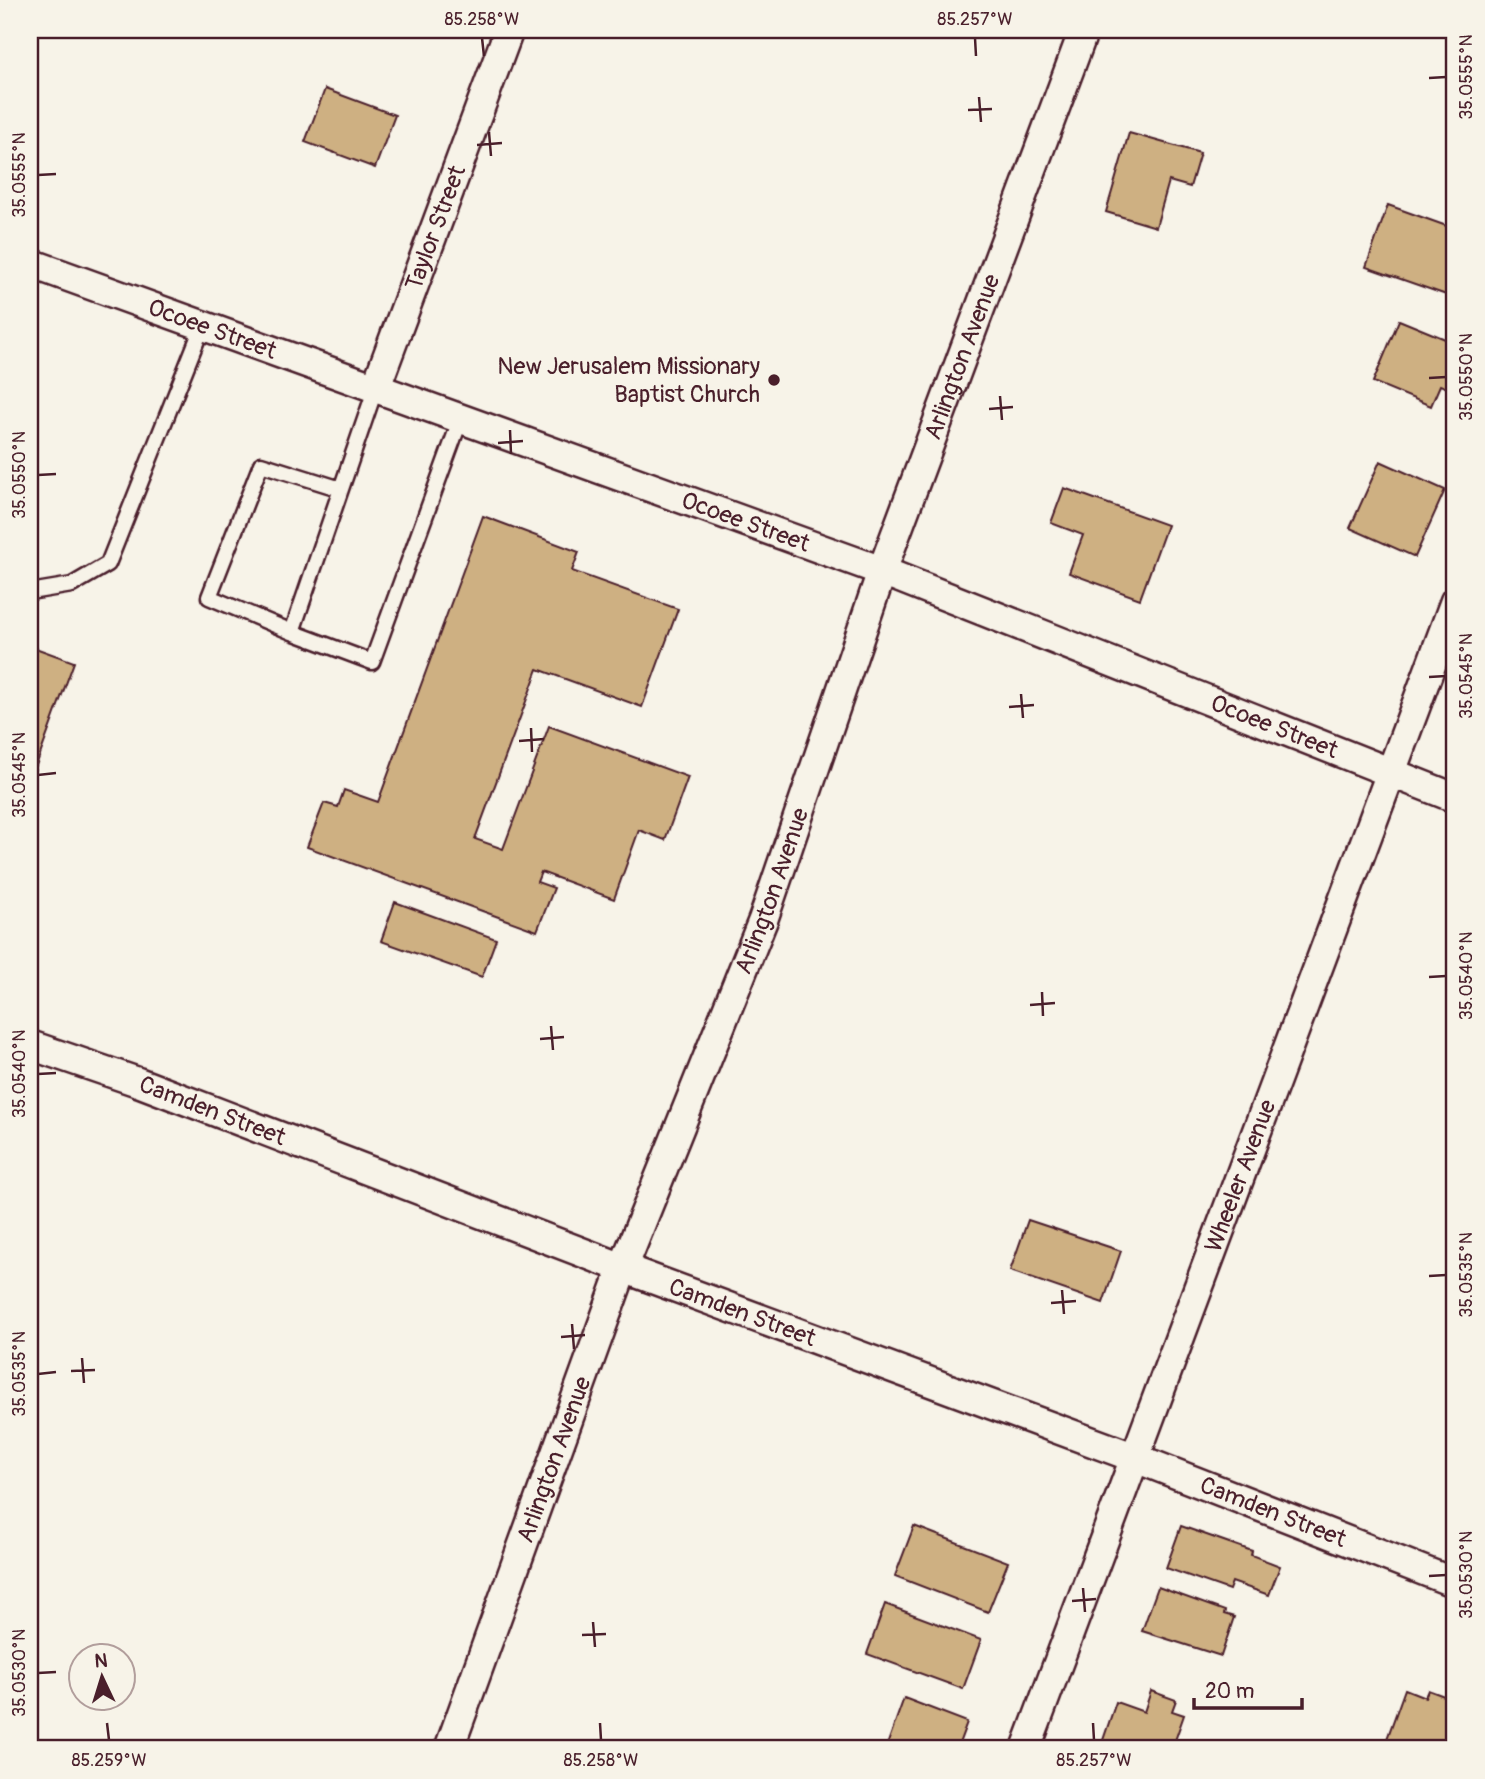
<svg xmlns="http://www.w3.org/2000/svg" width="1485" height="1779" font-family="Pangolin,sans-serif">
  <rect width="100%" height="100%" fill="#f7f3e8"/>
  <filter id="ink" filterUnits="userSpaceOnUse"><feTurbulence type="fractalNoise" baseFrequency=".0143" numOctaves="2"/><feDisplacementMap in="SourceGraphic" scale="14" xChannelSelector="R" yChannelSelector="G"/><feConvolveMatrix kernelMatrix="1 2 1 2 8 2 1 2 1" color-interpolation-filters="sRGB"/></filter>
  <g filter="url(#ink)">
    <!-- building -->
    <path fill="#ceb082" stroke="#4a1f2b" stroke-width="2" d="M325 89 395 115 375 168 305 142Z
      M1129 133 1200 153 1190 187 1169 181 1156 227 1106 212Z
      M1388 205 1455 229V298L1366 267Z
      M1399 320 1455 343V391L1440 385 1431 406 1373 382Z
      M1380 461 1445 490 1415 557 1350 528Z
      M1064 488 1167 525 1140 599 1069 573 1083 535 1051 523Z
      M483 516 579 552 572 571 678 609 642 707 538 669 475 839 503 849 549 726 688 777 665 840 639 830 614 899 541 872 537 882 554 888 537 931 307 847 324 803 338 807 344 790 378 802Z
      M30 646 74 662 30 782Z
      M395 902 496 939 482 977 381 941Z
      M1028 1220 1121 1251 1103 1303 1010 1271Z
      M914 1526 1008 1562 988 1612 895 1576Z
      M1181 1526 1252 1551 1251 1555 1280 1566 1269 1595 1232 1582 1229 1590 1166 1568Z
      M1158 1587 1225 1611 1224 1614 1234 1617 1221 1656 1142 1631Z
      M885 1604 981 1640 963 1689 867 1654Z
      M1405 1689 1425 1697 1428 1690 1455 1700V1749H1414L1387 1739Z
      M1151 1691 1176 1700 1172 1711 1184 1715 1172 1749H1100L1116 1702 1144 1712Z
      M904 1698 967 1722 957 1749 886 1748Z"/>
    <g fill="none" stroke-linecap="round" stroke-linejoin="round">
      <defs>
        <path id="service" d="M376 387 292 632 372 662 461 418
          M30 592 72 585 108 564 203 325
          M292 632 209 597 261 464 341 489"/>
        <g id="minor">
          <path id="s1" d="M30 263 882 571 1455 798"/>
          <path id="s2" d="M376 387 509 30"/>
          <path id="s3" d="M30 1045 138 1082 623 1268 1133 1457 1455 1583"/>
          <path id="s4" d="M449 1749 623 1268 763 920 882 571 1084 30"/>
          <path id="s5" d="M1026 1749 1455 601"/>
        </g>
      </defs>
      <!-- service casing -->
      <use href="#service" stroke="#4a1f2b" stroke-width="19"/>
      <!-- minor casing -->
      <use href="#minor" stroke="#4a1f2b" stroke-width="33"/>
      <!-- service -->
      <use href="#service" stroke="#f7f3e8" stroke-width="14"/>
      <!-- minor -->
      <use href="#minor" stroke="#f7f3e8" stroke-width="28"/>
    </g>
  </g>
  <!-- ticks -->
  <path fill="none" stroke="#4a1f2b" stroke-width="2.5" d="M482 38 484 56M975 38 976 56M1429 78 1446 77M979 97 981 122M968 110 992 109M489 132 491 156M477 145 502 143M38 175 56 174M1429 378 1446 377M1000 396 1002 420M989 409 1013 407M510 430 511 454M498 443 523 441M38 475 56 474M1429 677 1446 676M1021 694 1023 718M1009 707 1034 705M531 728 532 752M519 741 544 739M38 775 56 773M1429 977 1446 976M1042 992 1043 1016M1030 1005 1055 1003M551 1026 553 1050M540 1039 564 1037M38 1074 56 1073M1429 1276 1446 1275M1062 1290 1064 1314M1051 1303 1076 1301M572 1324 574 1349M561 1337 585 1335M82 1358 84 1383M71 1371 95 1370M38 1374 56 1372M1429 1576 1446 1575M1083 1588 1085 1612M1072 1601 1096 1599M593 1622 595 1647M582 1635 606 1634M38 1673 56 1672M107 1723 109 1740M600 1723 601 1740M1093 1723 1094 1740"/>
  <!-- markers -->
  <circle fill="#4a1f2b" stroke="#f7f3e8" stroke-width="2.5" cx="774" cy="380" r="7"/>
  <g text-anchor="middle" stroke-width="7" stroke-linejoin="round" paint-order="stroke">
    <!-- street labels -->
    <g font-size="24" fill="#4a1f2b" stroke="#f7f3e8">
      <text dy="8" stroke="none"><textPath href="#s2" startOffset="170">Taylor Street</textPath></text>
      <text dy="8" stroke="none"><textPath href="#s1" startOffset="194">Ocoee Street</textPath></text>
      <text dy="8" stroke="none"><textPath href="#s4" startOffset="1484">Arlington Avenue</textPath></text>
      <text dy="8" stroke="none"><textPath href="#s1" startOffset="761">Ocoee Street</textPath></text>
      <text dy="8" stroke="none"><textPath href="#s1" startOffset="1328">Ocoee Street</textPath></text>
      <text dy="8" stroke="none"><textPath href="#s4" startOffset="917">Arlington Avenue</textPath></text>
      <text dy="8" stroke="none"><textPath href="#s3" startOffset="194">Camden Street</textPath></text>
      <text dy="8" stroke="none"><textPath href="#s5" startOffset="612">Wheeler Avenue</textPath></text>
      <text dy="8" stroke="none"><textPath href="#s3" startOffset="761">Camden Street</textPath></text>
      <text dy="8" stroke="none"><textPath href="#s4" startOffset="308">Arlington Avenue</textPath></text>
      <text dy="8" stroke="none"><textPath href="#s3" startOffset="1328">Camden Street</textPath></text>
    </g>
    <!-- poi labels -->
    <g font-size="24" fill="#4a1f2b" stroke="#f7f3e8" text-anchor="end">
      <text x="760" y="374">New Jerusalem Missionary<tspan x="760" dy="28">Baptist Church</tspan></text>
    </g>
  </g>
  <!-- margin -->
  <rect width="1485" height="1779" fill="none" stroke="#f7f3e8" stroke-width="77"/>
  <!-- north arrow -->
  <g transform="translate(102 1677) rotate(356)"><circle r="33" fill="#f7f3e8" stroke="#b29e9c" stroke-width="2"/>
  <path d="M0-5L12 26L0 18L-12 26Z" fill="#4a1f2b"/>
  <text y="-10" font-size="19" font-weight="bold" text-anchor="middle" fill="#4a1f2b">N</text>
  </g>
  <!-- scale -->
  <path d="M1194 1698v10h108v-10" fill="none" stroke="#4a1f2b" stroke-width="3.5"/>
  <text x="1205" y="1698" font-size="21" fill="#4a1f2b" stroke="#f7f3e8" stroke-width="5" paint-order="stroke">20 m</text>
  <rect x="38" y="38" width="1408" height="1702" fill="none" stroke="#4a1f2b" stroke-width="2.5"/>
  <g font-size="18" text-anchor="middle" fill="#4a1f2b">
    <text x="482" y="25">85.258°W</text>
    <text x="975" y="25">85.257°W</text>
    <text transform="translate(1466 77) rotate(-90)" y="6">35.0555°N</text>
    <text transform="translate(19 175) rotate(-90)" y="6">35.0555°N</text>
    <text transform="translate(1466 377) rotate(-90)" y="6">35.0550°N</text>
    <text transform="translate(19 475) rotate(-90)" y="6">35.0550°N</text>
    <text transform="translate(1466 676) rotate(-90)" y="6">35.0545°N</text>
    <text transform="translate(19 775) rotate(-90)" y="6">35.0545°N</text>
    <text transform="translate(1466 976) rotate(-90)" y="6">35.0540°N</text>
    <text transform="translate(19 1074) rotate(-90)" y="6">35.0540°N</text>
    <text transform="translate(1466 1275) rotate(-90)" y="6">35.0535°N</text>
    <text transform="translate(19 1374) rotate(-90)" y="6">35.0535°N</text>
    <text transform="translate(1466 1575) rotate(-90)" y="6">35.0530°N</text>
    <text transform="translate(19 1673) rotate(-90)" y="6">35.0530°N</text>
    <text x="109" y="1766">85.259°W</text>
    <text x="601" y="1766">85.258°W</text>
    <text x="1094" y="1766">85.257°W</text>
  </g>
</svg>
